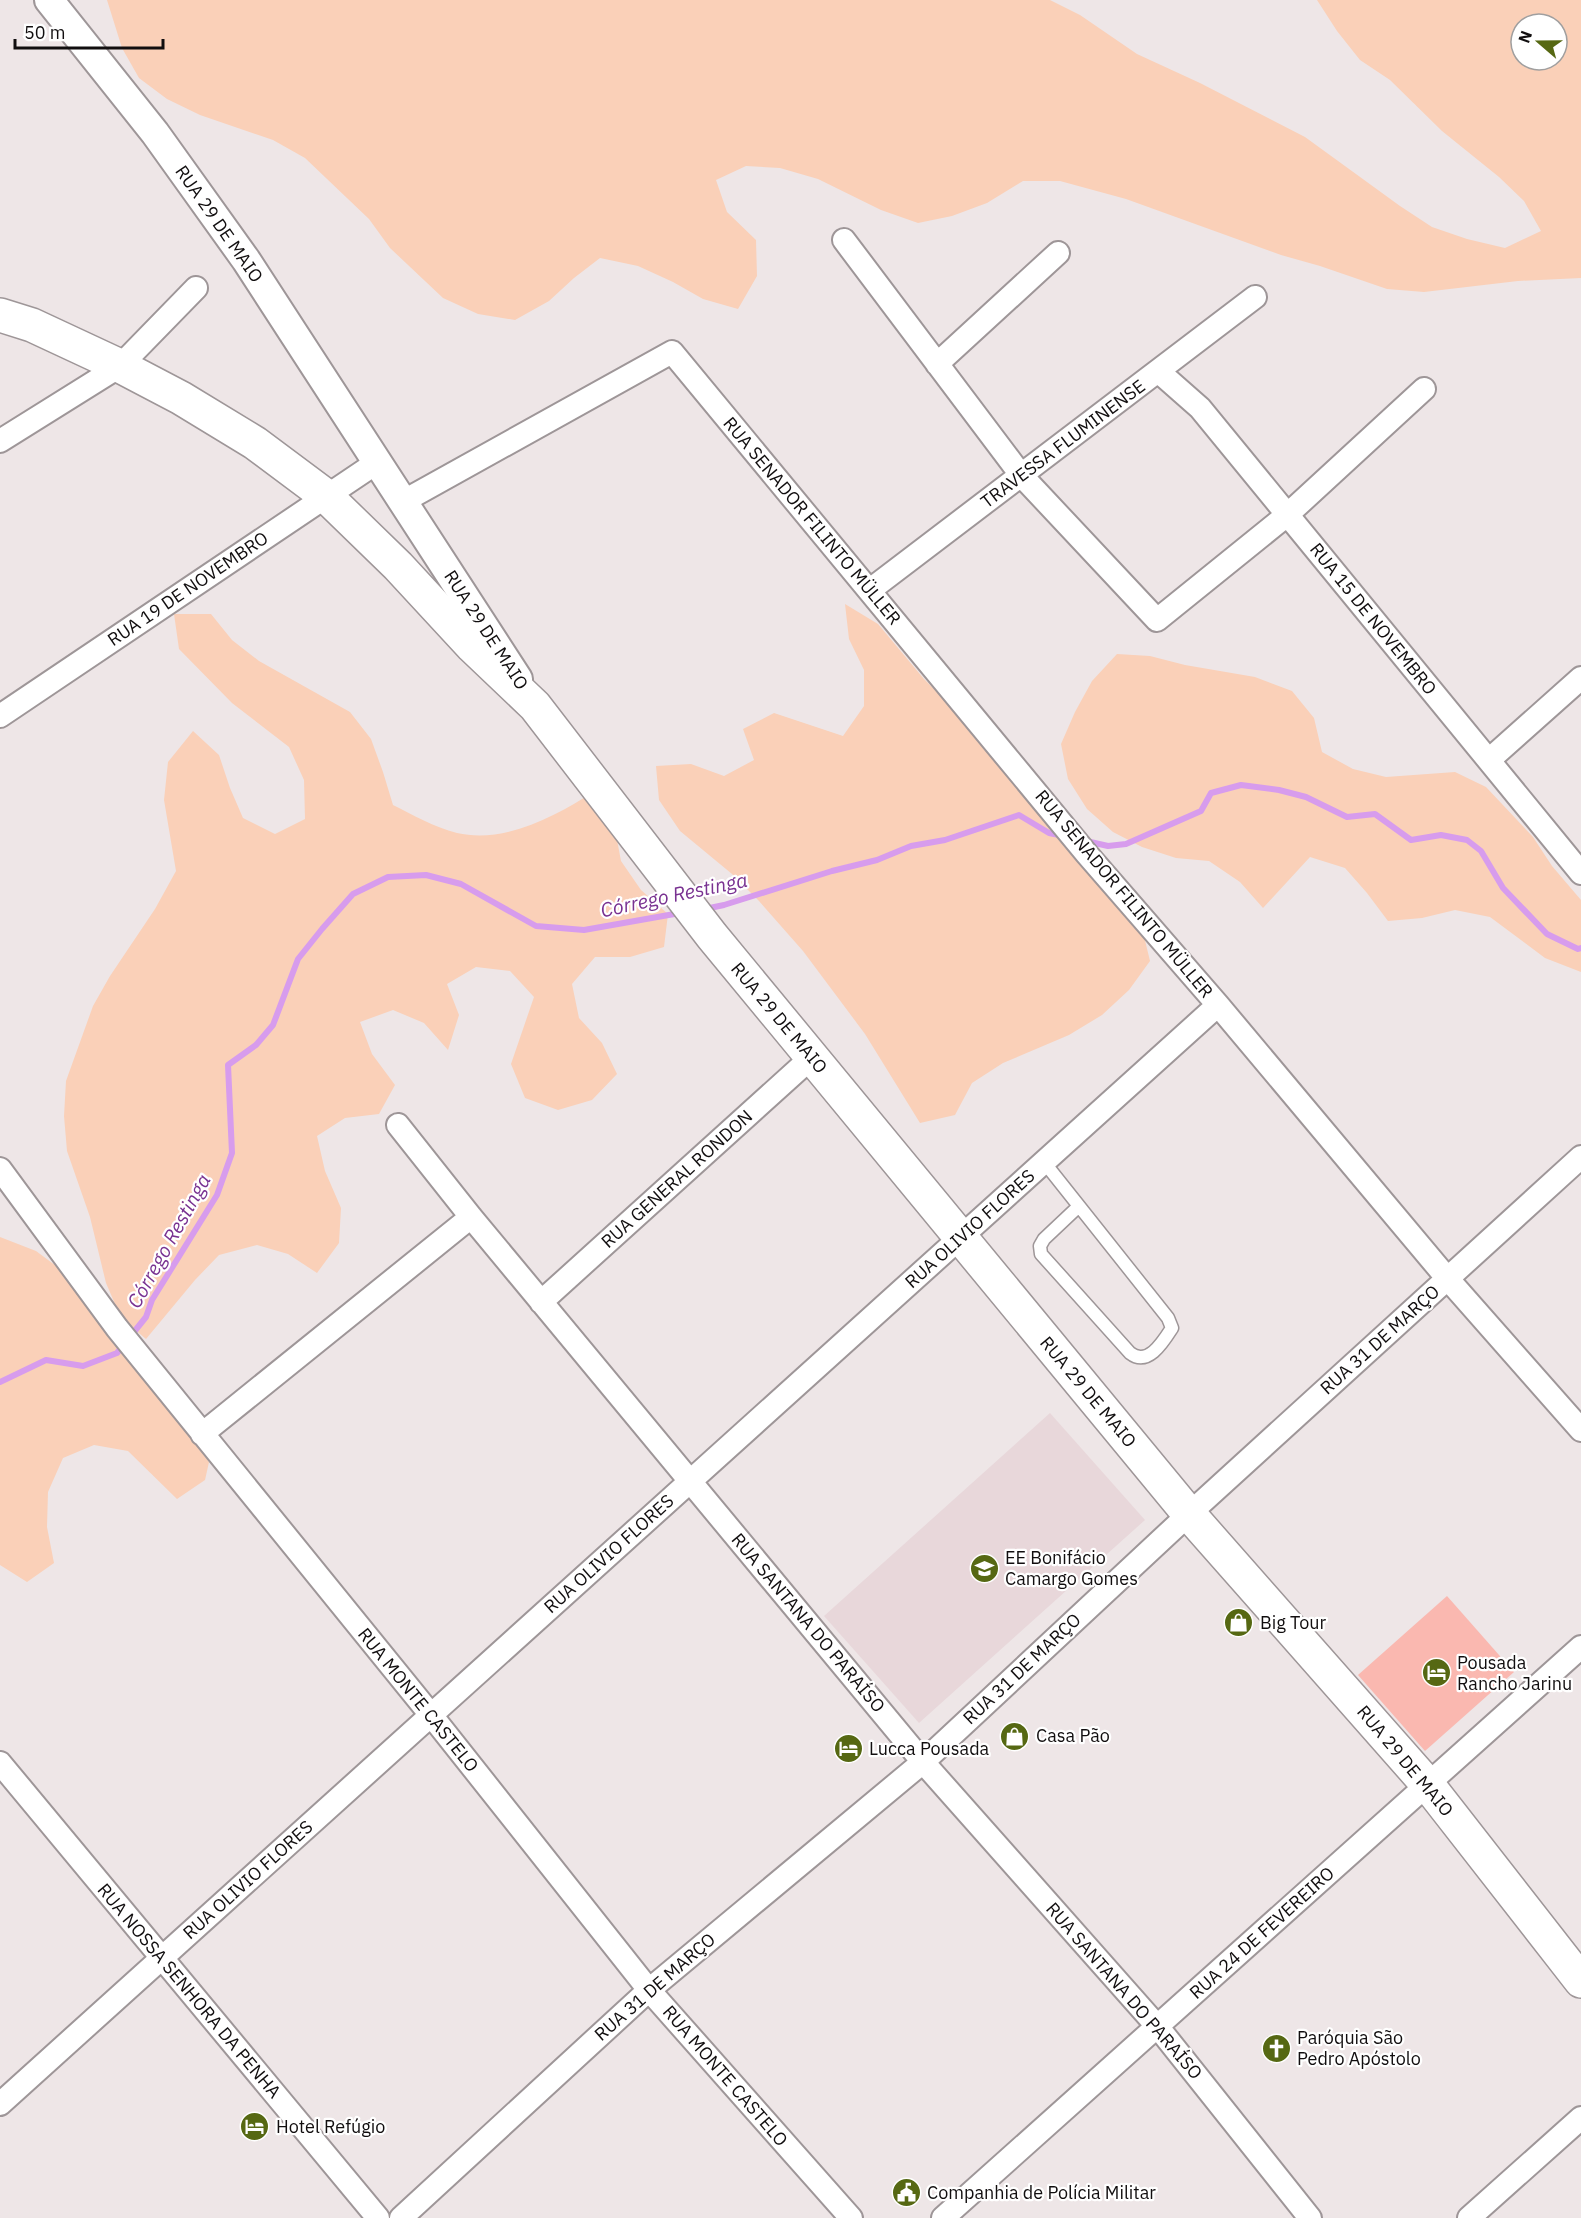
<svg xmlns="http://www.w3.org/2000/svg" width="1581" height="2218" font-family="'IBM Plex Sans',sans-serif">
  <rect width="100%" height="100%" fill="#eee6e7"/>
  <!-- built -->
  <path fill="#e8d7da" d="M1050 1413 1145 1520 919 1723 824 1616Z"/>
  <!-- green -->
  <path fill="#fad0b8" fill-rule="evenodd" d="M107 0H1050L1080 15 1137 54 1200 83 1305 137 1400 206 1432 227 1467 239 1505 248 1541 231 1524 201 1499 177 1442 131 1390 80 1360 60 1337 31 1317 0H1581V278L1518 281 1424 292 1387 289 1320 266 1281 255 1126 199 1060 181H1023L987 203 952 216 918 223 881 210 818 179 780 168 746 166 716 180 727 212 756 240 757 276 738 309 703 299 673 282 638 266 600 258 574 278 549 301 515 320 478 314 443 298 390 248 369 219 305 158 273 140 200 115 167 99 139 78 122 48ZM1521 24H1557V60H1521Z
    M845 604 878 624 924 679 974 729 1066 847 1116 898 1142 928 1150 961 1129 990 1102 1015 1069 1035 1003 1063 972 1083 955 1115 920 1123 865 1034 803 951 759 901 732 874 680 831 659 800 656 766 691 764 724 776 754 760 743 729 774 713 843 736 864 706V670L849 639Z
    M174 614H211L232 640 259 661 350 712 371 739 383 772 393 805C413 815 434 827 457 833 505 844 556 816 595 791L615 829 621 861 641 890 668 914 664 947 630 957H595L572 984 579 1018 602 1043 617 1074 592 1100 558 1110 525 1098 511 1064 534 997 510 971 476 967 447 984 459 1015 448 1050 424 1023 393 1010 360 1022 372 1054 395 1085 379 1114 345 1118 317 1136 325 1171 341 1208 339 1243 317 1273 288 1254 257 1245 219 1255 195 1280 146 1339 121 1318 106 1283 90 1217 67 1151 64 1116 66 1081 93 1006 110 976 155 909 176 871 164 800 168 762 193 731 219 755 230 788 243 818 275 834 305 819 304 780 289 747 232 703 179 649Z
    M1117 654 1150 656 1185 665 1255 677 1292 691 1314 718 1322 752 1353 769 1386 777 1455 772 1486 787 1533 837 1552 866 1581 900V972L1545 958 1490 917 1455 910 1422 918 1388 921 1367 893 1345 868 1310 857 1263 908 1240 882 1209 861 1176 858 1142 847 1113 832 1087 809 1068 779 1061 744 1075 712 1092 681Z
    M0 1237 36 1251 67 1274 209 1462 205 1480 177 1499 128 1451 94 1445 63 1458 48 1492 47 1527 54 1563 27 1582 0 1565Z"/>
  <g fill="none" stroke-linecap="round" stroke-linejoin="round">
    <!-- stream -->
    <path stroke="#d79ced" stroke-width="6" d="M1086 841 1108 846 1126 844 1201 811 1211 793 1241 785 1279 790 1306 797 1347 817 1375 814 1411 840 1441 835 1467 840 1481 851 1503 888 1547 934 1578 949 1581 948
      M705 909 724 905 832 871 877 860 911 846 945 840 1019 815 1049 833 1064 836
      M0 1382 46 1360 83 1366 117 1353 146 1317 152 1300 217 1195 232 1153 228 1065 256 1045 273 1025 298 959 322 929 353 894 388 877 426 875 461 884 536 926 584 930 680 913"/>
  </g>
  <!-- building -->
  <path fill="#fab8b0" d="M1447 1596 1514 1672 1425 1751 1358 1675Z"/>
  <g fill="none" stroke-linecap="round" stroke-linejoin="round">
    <defs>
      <path id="service" d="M1044 1162 1168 1318 1172 1328C1163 1342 1148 1367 1130 1353L1041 1254 1040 1246 1044 1239 1079 1206"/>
      <path id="minor" d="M844 240 1021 475 1157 620 1287 515 1424 389
        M937 364 1058 253
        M1158 371 1200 408 1581 873
        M0 441 120 366 196 288
        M402 502 672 352 1086 853 1218 1005 1447 1278 1581 1430
        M870 590 1255 297
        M0 716 376 463
        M1489 760 1581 678
        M398 1125 471 1217 923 1762 1157 2026 1310 2218
        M0 1169 117 1328 431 1715 649 1990 851 2218
        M541 1302 812 1057
        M202 1434 471 1217
        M0 1763 378 2218
        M0 2104 1218 1005
        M401 2218 649 1990 923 1762 1189 1514 1581 1157
        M943 2218 1581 1647
        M1469 2218 1581 2118"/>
      <path id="tertiary" d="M49 0 155 133 246 260 518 679"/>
      <path id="secondary" d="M0 315 32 325 120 366 181 398 255 443 326 496 398 566 472 646 535 706 712 936 1189 1514 1428 1785 1581 1981"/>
    </defs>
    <!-- service casing -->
    <use href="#service" stroke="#9e9698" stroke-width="15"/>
    <!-- minor casing -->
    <use href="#minor" stroke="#9e9698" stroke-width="26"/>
    <!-- tertiary casing -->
    <use href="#tertiary" stroke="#9e9698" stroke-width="32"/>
    <!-- secondary casing -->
    <use href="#secondary" stroke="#9e9698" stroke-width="36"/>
    <!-- service -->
    <use href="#service" stroke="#fff" stroke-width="12"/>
    <!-- minor -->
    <use href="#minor" stroke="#fff" stroke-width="22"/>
    <!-- tertiary -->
    <use href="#tertiary" stroke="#fff" stroke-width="28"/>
    <!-- secondary -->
    <use href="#secondary" stroke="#fff" stroke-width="33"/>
  </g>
  <!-- icons -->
  <defs>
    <symbol id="school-disc" viewBox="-11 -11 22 22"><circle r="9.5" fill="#566813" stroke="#fff"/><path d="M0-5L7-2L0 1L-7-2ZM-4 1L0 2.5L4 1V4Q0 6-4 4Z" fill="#fff"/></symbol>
    <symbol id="shop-disc" viewBox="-11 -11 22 22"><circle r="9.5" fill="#566813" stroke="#fff"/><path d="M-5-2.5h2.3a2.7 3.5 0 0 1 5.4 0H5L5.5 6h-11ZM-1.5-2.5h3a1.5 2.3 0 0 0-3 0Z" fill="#fff"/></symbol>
    <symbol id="hotel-disc" viewBox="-11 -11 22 22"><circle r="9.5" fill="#566813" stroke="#fff"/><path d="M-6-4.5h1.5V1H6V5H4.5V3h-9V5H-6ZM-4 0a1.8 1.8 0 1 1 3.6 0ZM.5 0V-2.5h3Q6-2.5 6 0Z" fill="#fff"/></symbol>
    <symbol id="church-disc" viewBox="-11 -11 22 22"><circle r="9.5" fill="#566813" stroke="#fff"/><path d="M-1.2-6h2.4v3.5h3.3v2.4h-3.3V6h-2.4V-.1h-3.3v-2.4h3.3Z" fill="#fff"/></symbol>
    <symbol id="civic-disc" viewBox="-11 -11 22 22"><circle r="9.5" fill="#566813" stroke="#fff"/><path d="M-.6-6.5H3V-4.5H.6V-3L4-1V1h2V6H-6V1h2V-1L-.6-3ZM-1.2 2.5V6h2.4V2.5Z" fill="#fff"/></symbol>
  </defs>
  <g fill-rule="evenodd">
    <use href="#school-disc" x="968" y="1552" width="33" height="33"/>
    <use href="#shop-disc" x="1222" y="1606" width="33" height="33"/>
    <use href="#hotel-disc" x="1420" y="1656" width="33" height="33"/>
    <use href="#shop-disc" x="998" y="1720" width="33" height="33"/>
    <use href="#hotel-disc" x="832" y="1732" width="33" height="33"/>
    <use href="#church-disc" x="1260" y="2032" width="33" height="33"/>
    <use href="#hotel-disc" x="238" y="2110" width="33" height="33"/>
    <use href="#civic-disc" x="890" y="2176" width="33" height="33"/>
  </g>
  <g text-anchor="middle" stroke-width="4.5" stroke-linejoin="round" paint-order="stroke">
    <!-- street labels -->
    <g font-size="18" fill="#110e0f" stroke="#fff">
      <text transform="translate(219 224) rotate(55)" y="6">RUA 29 DE MAIO</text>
      <text transform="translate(1063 444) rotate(-37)" y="6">TRAVESSA FLUMINENSE</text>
      <text transform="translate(812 521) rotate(50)" y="6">RUA SENADOR FILINTO MÜLLER</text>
      <text transform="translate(188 589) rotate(-34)" y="6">RUA 19 DE NOVEMBRO</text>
      <text transform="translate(1373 619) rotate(51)" y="6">RUA 15 DE NOVEMBRO</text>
      <text transform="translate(486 630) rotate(57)" y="6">RUA 29 DE MAIO</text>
      <text transform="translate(1124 894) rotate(50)" y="6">RUA SENADOR FILINTO MÜLLER</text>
      <text transform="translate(779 1018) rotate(50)" y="6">RUA 29 DE MAIO</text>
      <text transform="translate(677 1179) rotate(-42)" y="6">RUA GENERAL RONDON</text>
      <text transform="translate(970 1229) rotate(-42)" y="6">RUA OLIVIO FLORES</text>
      <text transform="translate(1380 1340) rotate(-42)" y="6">RUA 31 DE MARÇO</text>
      <text transform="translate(1088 1392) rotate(50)" y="6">RUA 29 DE MAIO</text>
      <text transform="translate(609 1554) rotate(-42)" y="6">RUA OLIVIO FLORES</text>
      <text transform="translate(808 1623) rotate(50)" y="6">RUA SANTANA DO PARAÍSO</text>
      <text transform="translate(1022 1669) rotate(-43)" y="6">RUA 31 DE MARÇO</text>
      <text transform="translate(418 1700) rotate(51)" y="6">RUA MONTE CASTELO</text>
      <text transform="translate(1405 1761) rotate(50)" y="6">RUA 29 DE MAIO</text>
      <text transform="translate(248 1880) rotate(-42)" y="6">RUA OLIVIO FLORES</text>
      <text transform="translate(1262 1933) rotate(-42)" y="6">RUA 24 DE FEVEREIRO</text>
      <text transform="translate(655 1987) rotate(-41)" y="6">RUA 31 DE MARÇO</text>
      <text transform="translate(189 1991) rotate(50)" y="6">RUA NOSSA SENHORA DA PENHA</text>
      <text transform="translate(1124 1991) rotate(49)" y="6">RUA SANTANA DO PARAÍSO</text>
      <text transform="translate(725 2076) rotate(49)" y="6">RUA MONTE CASTELO</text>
    </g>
    <!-- poi labels -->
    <g font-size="18" fill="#110e0f" stroke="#fff" text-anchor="start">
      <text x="1005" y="1564">EE Bonifácio<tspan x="1005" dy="21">Camargo Gomes</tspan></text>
      <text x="1260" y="1629">Big Tour</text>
      <text x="1457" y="1669">Pousada<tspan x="1457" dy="21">Rancho Jarinu</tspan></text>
      <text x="1036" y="1742">Casa Pão</text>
      <text x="869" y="1755">Lucca Pousada</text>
      <text x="1297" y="2044">Paróquia São<tspan x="1297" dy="21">Pedro Apóstolo</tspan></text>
      <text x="276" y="2133">Hotel Refúgio</text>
      <text x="927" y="2199">Companhia de Polícia Militar</text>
    </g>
    <!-- water labels -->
    <g font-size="20" font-style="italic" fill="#793291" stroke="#fff">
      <text transform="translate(674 895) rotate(-12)" y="7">Córrego Restinga</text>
      <text transform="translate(169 1241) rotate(-61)" y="7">Córrego Restinga</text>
    </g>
  </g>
  <!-- north arrow -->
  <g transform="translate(1539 42) rotate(290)"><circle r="28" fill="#ffffff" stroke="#a09f9f" stroke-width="1.5"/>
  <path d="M0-4.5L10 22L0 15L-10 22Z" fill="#566813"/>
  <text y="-9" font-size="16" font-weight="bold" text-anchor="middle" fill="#110e0f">N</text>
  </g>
  <!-- scale -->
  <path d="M15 39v9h148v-9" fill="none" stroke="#110e0f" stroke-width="3"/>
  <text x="24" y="39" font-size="18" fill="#110e0f" stroke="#ffffff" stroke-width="4.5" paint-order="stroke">50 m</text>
</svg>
